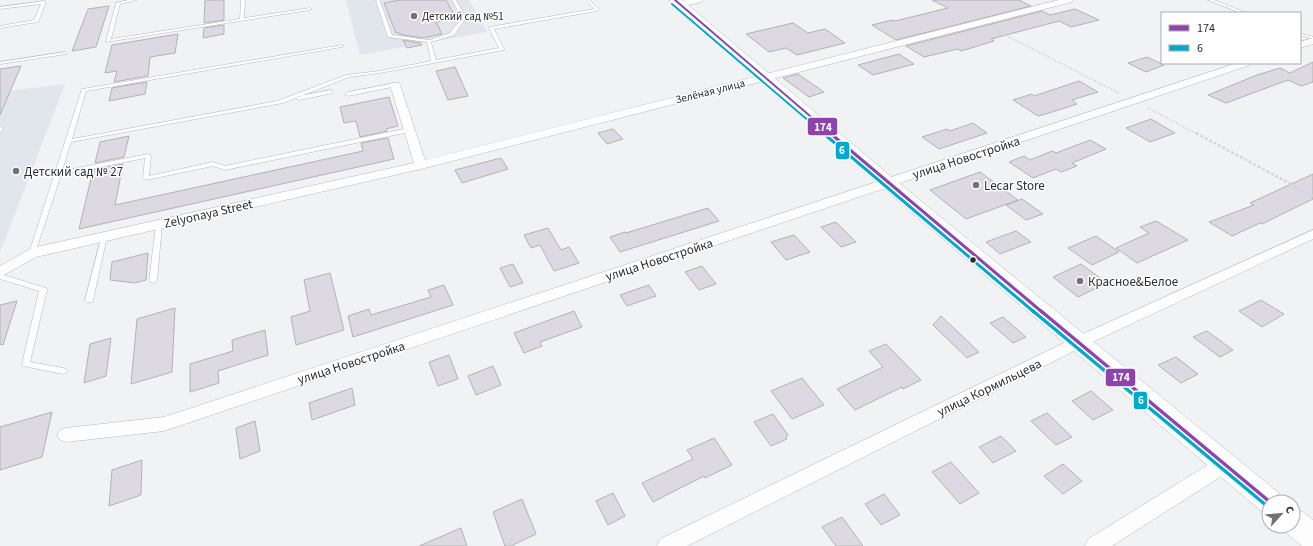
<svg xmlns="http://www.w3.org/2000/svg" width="1313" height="546" font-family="'Source Sans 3',sans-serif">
  <rect width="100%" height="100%" fill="#f0f2f4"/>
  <!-- built -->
  <path fill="#e1e6ed" d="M346 0H469L487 32 360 55Z
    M65 84 1 250 0 251V92Z"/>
  <!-- building -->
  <path fill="#dcd9e2" stroke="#b2b2b4" d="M205 0H224V20L204 23Z
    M400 0H446L456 18 436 22 442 34 422 38 399 34 398 32 396 33 384 3Z
    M932 0H1019L1031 6 896 40 872 25 892 20 895 21 948 8Z
    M109 6 96 47 72 51 88 9Z
    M1075 9 1099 20 1071 27 1059 21 991 39 994 41 961 51 958 49 924 57 906 46 1042 11 1050 15Z
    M793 23 808 33 825 29 845 43 797 55 786 48 769 52 746 34Z
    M224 25V34L203 38 204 28Z
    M178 34 175 53 150 57 148 76 114 82 117 71 105 73 112 45Z
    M403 40 420 43 422 45 407 48Z
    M899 54 914 64 873 75 858 65Z
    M1147 57 1164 65 1146 72 1128 63Z
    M1313 62V82L1301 86 1288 80 1226 103 1208 95 1257 75 1280 68 1290 73Z
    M21 66 0 115V69Z
    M455 67 468 96 448 100 436 71Z
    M798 74 824 92 809 97 783 78Z
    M1079 81 1098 92 1072 100 1077 104 1049 113 1038 116 1013 100 1032 94 1034 96Z
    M147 82 145 94 109 101 112 88Z
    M389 97 398 126 386 129 387 131 360 137 356 121 344 123 340 107Z
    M1151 119 1175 133 1150 142 1126 128Z
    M973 123 987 133 939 149 922 137 947 129 950 131Z
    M613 129 623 139 607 144 598 133Z
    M129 136 124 157 95 163 100 142Z
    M388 138 394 159 79 229 93 170 123 164 115 205 363 151 361 143Z
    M1090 140 1106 149 1072 163 1077 166 1061 172 1056 169 1033 178 1009 162 1024 156 1030 160 1052 151 1056 153Z
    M501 158 508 169 462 183 455 170Z
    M980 172 1018 200 966 219 930 190Z
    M1313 174V199L1262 224 1260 223 1232 236 1209 222 1254 205 1250 203Z
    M1022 199 1043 214 1026 220 1006 205Z
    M708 208 719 221 620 252 610 237 625 232 626 233Z
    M1156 221 1188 240 1137 263 1116 248 1149 233 1140 227Z
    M836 222 856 242 841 247 821 227Z
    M548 228 561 250 569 247 579 263 554 271 540 245 531 248 524 235Z
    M1016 231 1031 242 1000 254 986 242Z
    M794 235 810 252 786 260 771 242Z
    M1096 236 1119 252 1092 265 1068 248Z
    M148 253 146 280 135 283 110 280 112 262Z
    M513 264 523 283 510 287 500 268Z
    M1081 264 1107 283 1078 297 1053 277Z
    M702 266 716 284 699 290 685 272Z
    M330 273 344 330 296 345 291 317 310 311 304 280Z
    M444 285 453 305 353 337 348 316 369 309 371 315 431 297 428 290Z
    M649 285 656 296 627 306 620 295Z
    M1261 300 1284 314 1262 327 1239 311Z
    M17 301 3 345 0 344V305Z
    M175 308 172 372 131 384 137 319Z
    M574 311 582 327 540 342 542 346 524 353 514 333Z
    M941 316 979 352 967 358 933 325Z
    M1003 317 1026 337 1013 343 990 323Z
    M265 330 268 355 218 371 219 383 190 392V364L233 351 232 340Z
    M1207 331 1233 350 1220 357 1193 337Z
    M111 338 106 376 84 383 90 344Z
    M886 344 921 380 903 389 902 387 855 410 837 389 883 367 869 351Z
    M449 355 458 379 438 386 429 362Z
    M1176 357 1198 374 1181 383 1158 365Z
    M493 366 501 385 476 395 468 376Z
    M802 378 824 405 792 419 771 391Z
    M352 388 355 405 312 420 309 403Z
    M1091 391 1113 410 1093 420 1072 401Z
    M52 412 42 457 0 470V427Z
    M1047 413 1072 437 1056 445 1031 421Z
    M773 414 788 435 786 437 787 439 771 446 754 422Z
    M255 421 260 451 240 459 236 428Z
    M1001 436 1016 451 993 463 979 447Z
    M714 438 732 465 705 478 704 476 653 502 642 483 693 459 687 450Z
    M142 460 141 495 109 506 112 470Z
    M951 462 979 493 960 504 932 472Z
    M1063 464 1082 481 1063 494 1044 476Z
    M613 493 625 516 608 525 596 501Z
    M884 494 900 515 881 525 865 504Z
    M522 499 536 534 511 546H505L493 512Z
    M842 517 863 546H836L822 527Z
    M461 528 467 546H419Z"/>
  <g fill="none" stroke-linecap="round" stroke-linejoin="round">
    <defs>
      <path id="service" d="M128 0H137L120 4 111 39 240 19 241 0H245L244 18 310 8 312 9 310 10 106 42V41L116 3Z
        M377 0H381L380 1 392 35 429 40 450 33 462 18 452 0H456L466 18 454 35 431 42 436 60 499 48 489 28V27L594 9 587 1 588 0H590L599 10 597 11 494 29 504 49V50L380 73 349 77 283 103 71 142 62 171 148 154 151 156 149 176 213 162 225 166 409 128 412 130 409 132 225 170 213 166 146 180 143 178 145 158 61 175 35 253 32 255H30L29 253 82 89 342 45 344 46 342 47 86 91 72 139 277 101 346 75 380 71 431 61 427 42 388 37 376 1Z
        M1208 0H1214L1247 13H1241Z
        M44 1 46 2 38 22 0 28V26L34 20 41 4 0 9V7Z
        M1300 33 1313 37V39L1300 35Z
        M65 52 67 53V54L0 64V62Z
        M395 83 397 84V86L348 96 345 94 348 92Z
        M331 90 334 92 333 93 299 100 296 98 299 96Z
        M0 126 2 127 3 130 0 132Z
        M159 223 162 225 157 281 153 283 149 281 156 225Z
        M102 235H104L107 237 93 300 92 302H86L85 300Z
        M0 274 46 288 47 290 30 362 63 368 66 369 67 371 66 373 63 374 23 366 22 364 39 291 0 279Z"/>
      <path id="minor" d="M686 0H702L701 2 679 7 675 4 676 2Z
        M1059 0H1073L1072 2 421 169 36 257 0 277V266L32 248 414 163 390 85 391 83H399L400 85 425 160Z
        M1313 38V44L1300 48V42Z
        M1237 63H1252L1250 65 164 431 66 442 60 440 57 435 60 430 66 428 164 417Z
        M1313 230V239L1084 346 687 546H657L660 539 1074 338Z
        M1225 456 1231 458 1234 464 1231 470 1112 546H1085L1088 539 1219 458Z"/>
      <path id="secondary" d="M669 0H682L894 179 1279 493 1283 502H1269V514L1261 511 882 187Z
        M1293 508 1303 512 1313 520V546H1302L1283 530 1282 526H1293Z"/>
    </defs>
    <!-- service casing -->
    <use href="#service" stroke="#b7b8ba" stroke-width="1"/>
    <!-- minor casing -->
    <use href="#minor" stroke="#b7b8ba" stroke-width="1"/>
    <!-- secondary casing -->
    <use href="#secondary" stroke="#b7b8ba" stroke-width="1"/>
    <!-- path-far1 -->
    <path stroke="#d6d6d7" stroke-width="1.5" stroke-dasharray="2 1.5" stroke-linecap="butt" d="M995 30 1119 93
      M1148 108 1197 134"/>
    <!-- path -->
    <path stroke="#d6d6d7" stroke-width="2.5" stroke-dasharray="3 2" stroke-linecap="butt" d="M1196 133 1313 196"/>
    <!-- service -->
    <use href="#service" fill="#fdfdfd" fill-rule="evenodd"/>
    <!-- minor -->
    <use href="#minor" fill="#fdfdfd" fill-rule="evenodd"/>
    <!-- secondary -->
    <use href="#secondary" fill="#fdfdfd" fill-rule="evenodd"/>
    <defs>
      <path id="bus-1-far2" d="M675 0 831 134"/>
      <path id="bus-1-far1" d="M830 133 1042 312"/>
      <path id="bus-1" d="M1041 311 1270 502"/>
      <path id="bus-2-far2" d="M672 4 824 134"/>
      <path id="bus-2-far1" d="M823 133 1034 312"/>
      <path id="bus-2" d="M1033 311 1267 506"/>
    </defs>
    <!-- bus-1-far2 casing -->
    <use href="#bus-1-far2" stroke="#fff" stroke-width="4"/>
    <!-- bus-1-far1 casing -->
    <use href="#bus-1-far1" stroke="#fff" stroke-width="6"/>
    <!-- bus-1 casing -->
    <use href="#bus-1" stroke="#fff" stroke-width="6"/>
    <!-- bus-2-far2 casing -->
    <use href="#bus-2-far2" stroke="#fff" stroke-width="4"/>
    <!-- bus-2-far1 casing -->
    <use href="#bus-2-far1" stroke="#fff" stroke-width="6"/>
    <!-- bus-2 casing -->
    <use href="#bus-2" stroke="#fff" stroke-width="6"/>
    <!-- bus-1-far2 -->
    <use href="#bus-1-far2" stroke="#8e44ad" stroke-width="2"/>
    <!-- bus-1-far1 -->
    <use href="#bus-1-far1" stroke="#8e44ad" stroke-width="3"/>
    <!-- bus-1 -->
    <use href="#bus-1" stroke="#8e44ad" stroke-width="3.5"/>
    <!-- bus-2-far2 -->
    <use href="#bus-2-far2" stroke="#00a9ce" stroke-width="2"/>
    <!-- bus-2-far1 -->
    <use href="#bus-2-far1" stroke="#00a9ce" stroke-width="3"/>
    <!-- bus-2 -->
    <use href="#bus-2" stroke="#00a9ce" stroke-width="3.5"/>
  </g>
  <!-- markers -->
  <g fill="#717274" stroke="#fff" stroke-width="1.5">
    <circle cx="414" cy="16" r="4"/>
    <circle cx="16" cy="171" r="4"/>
    <circle cx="976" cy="185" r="4"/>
    <circle cx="1080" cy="281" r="4"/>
  </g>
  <circle fill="#2c2d2f" stroke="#fff" stroke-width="1.5" cx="973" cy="260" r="3.5"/>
  <g text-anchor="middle" stroke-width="3" stroke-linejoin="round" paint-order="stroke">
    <!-- far-poi labels -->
    <g font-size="11" fill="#2c2d2f" stroke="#fff" text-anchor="start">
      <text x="422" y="20">Детский сад №51</text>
    </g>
    <!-- far-street labels -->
    <g font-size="11" fill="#2c2d2f" stroke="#fff">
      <text transform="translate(710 91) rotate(-14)" y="4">Зелёная улица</text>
    </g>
    <!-- street labels -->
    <g font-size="13" fill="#2c2d2f" stroke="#fff">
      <text transform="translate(966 157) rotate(-18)" y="5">улица Новостройка</text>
      <text transform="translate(208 213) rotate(-13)" y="5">Zelyonaya Street</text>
      <text transform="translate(659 259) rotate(-18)" y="5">улица Новостройка</text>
      <text transform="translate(351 362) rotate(-18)" y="5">улица Новостройка</text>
      <text transform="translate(989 387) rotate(-26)" y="5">улица Кормильцева</text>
    </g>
    <!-- poi labels -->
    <g font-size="13" fill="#2c2d2f" stroke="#fff" text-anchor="start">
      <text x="24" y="176">Детский сад № 27</text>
      <text x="984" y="190">Lecar Store</text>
      <text x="1088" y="286">Красное&amp;Белое</text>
    </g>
  </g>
  <g stroke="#fff" stroke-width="1.5">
    <rect x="807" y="117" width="31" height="19" rx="4" fill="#8e44ad"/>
    <rect x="835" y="141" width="15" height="19" rx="4" fill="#00a9ce"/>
    <rect x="1105" y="368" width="31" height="19" rx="4" fill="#8e44ad"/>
    <rect x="1133" y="391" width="15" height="19" rx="4" fill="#00a9ce"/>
  </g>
  <g font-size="11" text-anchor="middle" font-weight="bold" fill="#fff">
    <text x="823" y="131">174</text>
    <text x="842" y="154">6</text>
    <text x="1121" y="381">174</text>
    <text x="1141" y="404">6</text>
  </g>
  <!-- legend -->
  <rect x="1161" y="12" width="140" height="52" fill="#ffffff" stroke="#ababac"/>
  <rect x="1169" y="25" width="20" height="6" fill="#8e44ad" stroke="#ababac"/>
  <text x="1197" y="32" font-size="12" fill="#2c2d2f">174</text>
  <rect x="1169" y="45" width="20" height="6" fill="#00a9ce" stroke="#ababac"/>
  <text x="1197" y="52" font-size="12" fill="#2c2d2f">6</text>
  <!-- north arrow -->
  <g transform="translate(1281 514) rotate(63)"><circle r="19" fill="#ffffff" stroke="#ababac"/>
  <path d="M0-3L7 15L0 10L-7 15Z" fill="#717274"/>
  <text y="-6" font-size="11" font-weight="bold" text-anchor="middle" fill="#2c2d2f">С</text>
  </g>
</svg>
